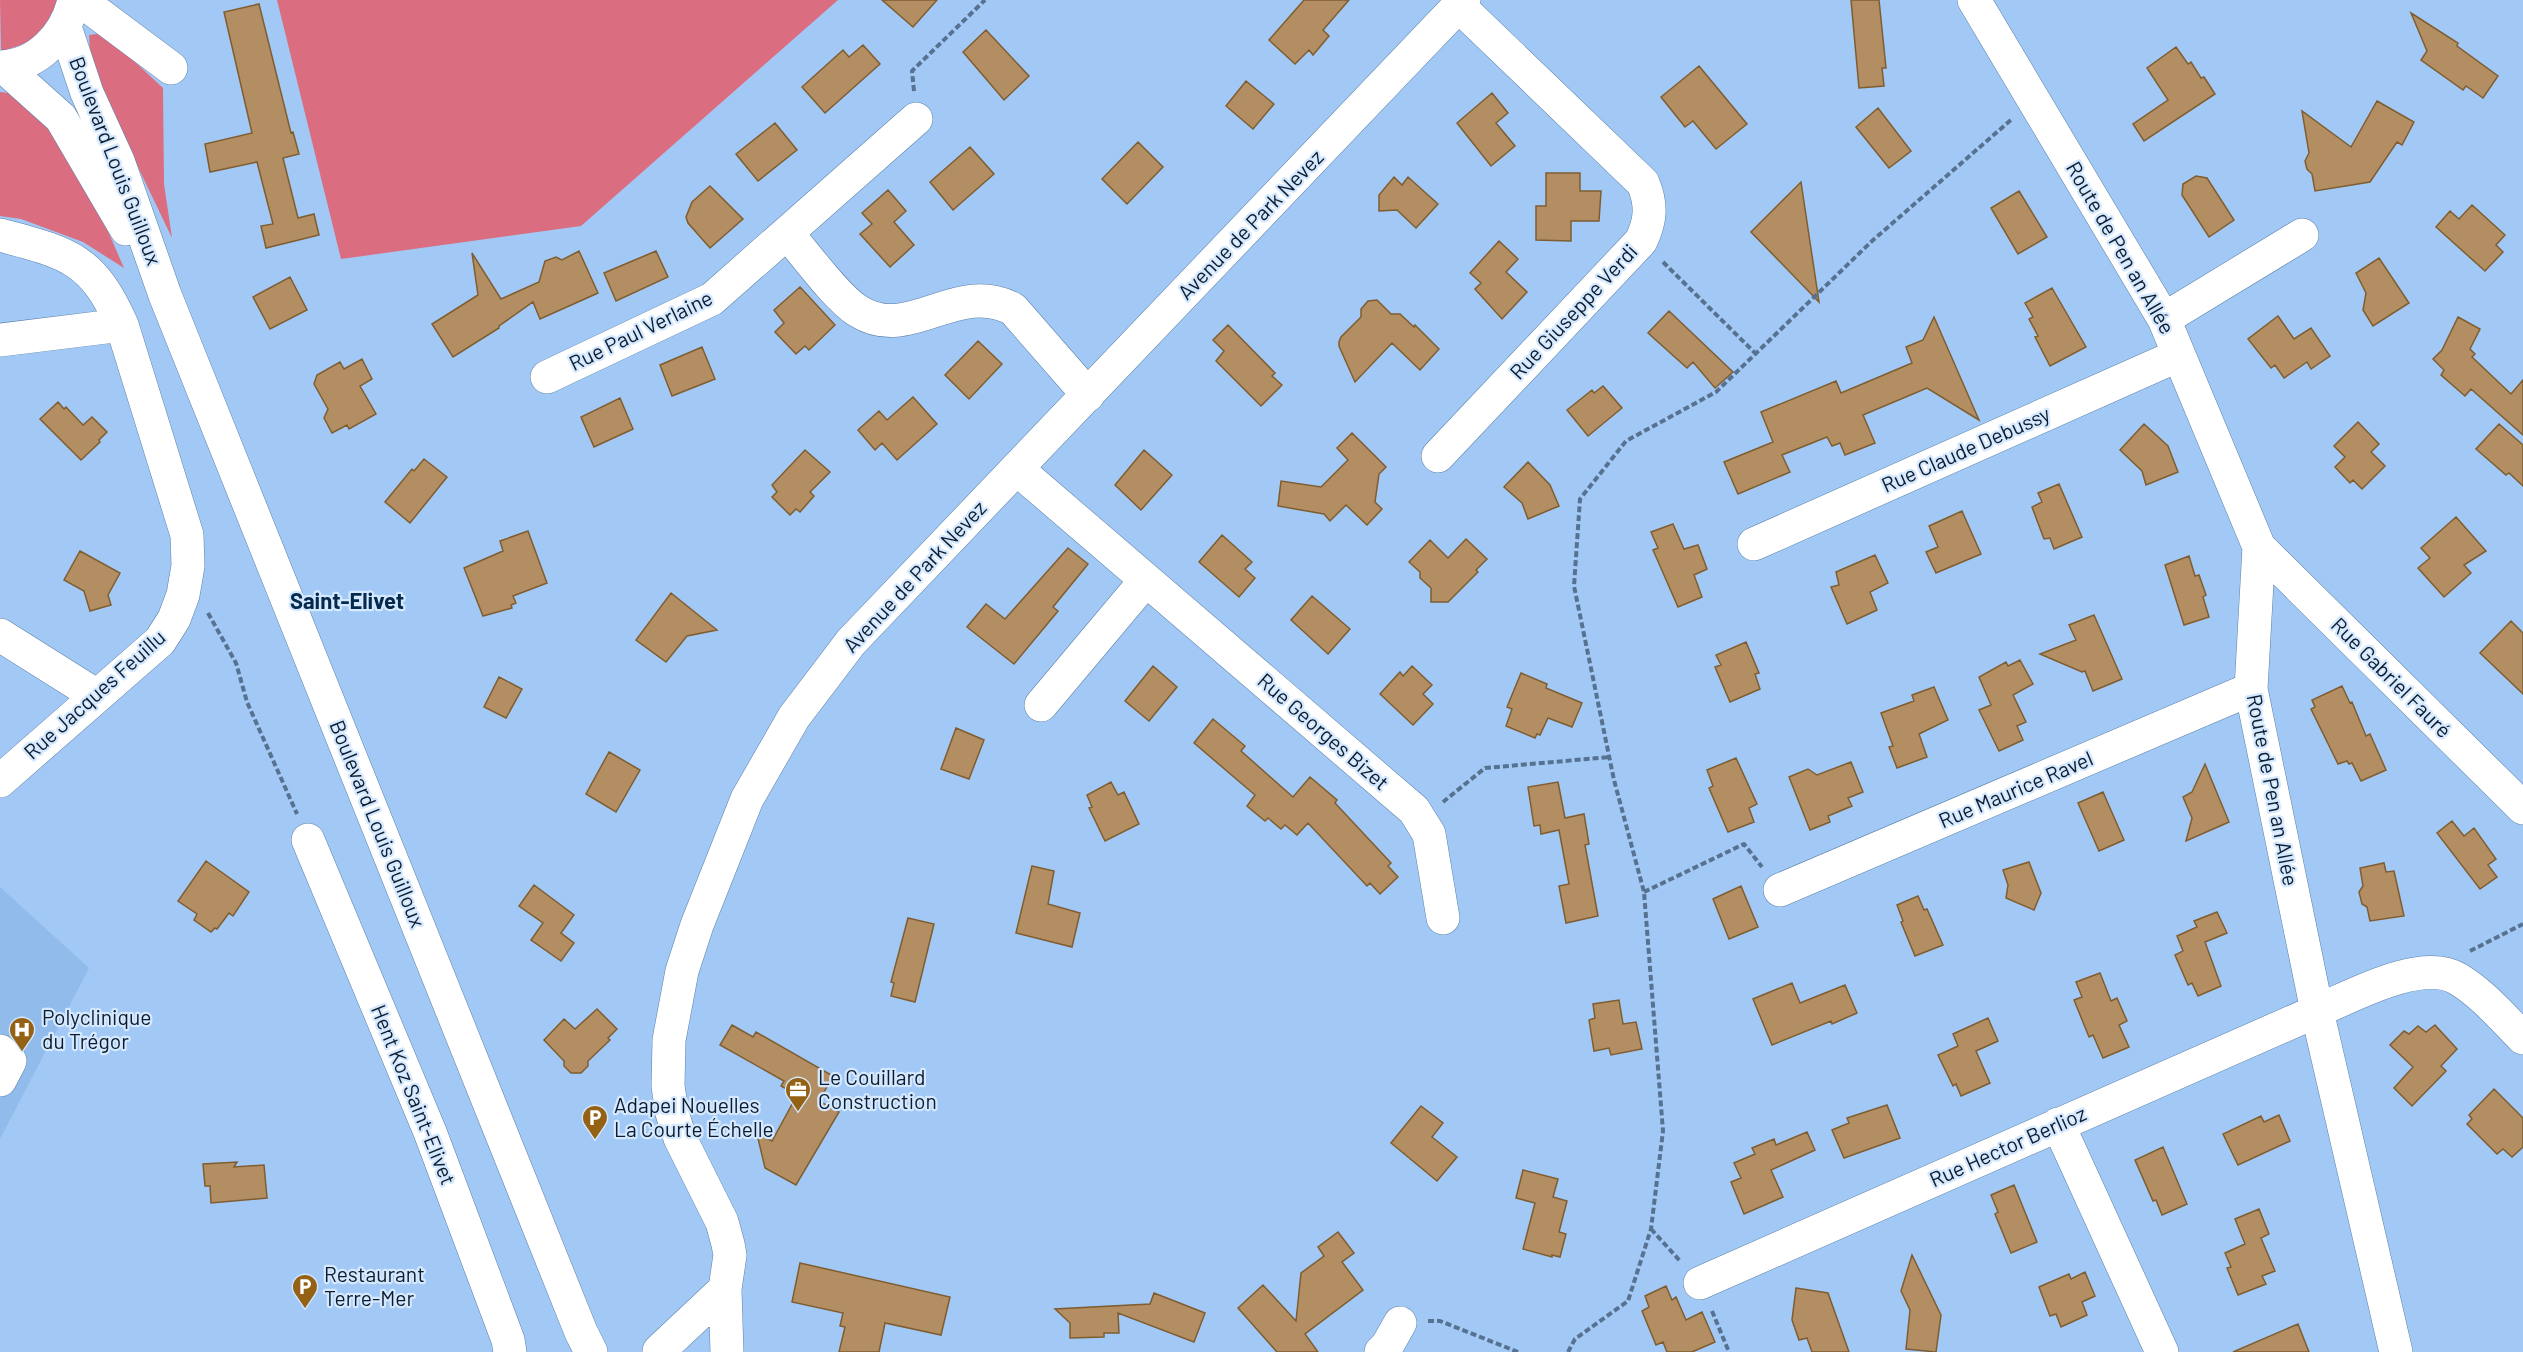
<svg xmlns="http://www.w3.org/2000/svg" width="2523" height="1352" font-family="Barlow,sans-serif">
  <rect width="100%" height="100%" fill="#a2c9f5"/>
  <!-- built -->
  <path fill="#90bbeb" d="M0 887 89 968 0 1139Z"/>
  <!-- green -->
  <path fill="#da6e80" d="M0 0H58C47 32 35 43 1 51Z
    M277 0H838L581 226 341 259Z
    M104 33 163 88 164 184 172 238 91 69 89 35Z
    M0 92 8 93 56 130 80 167 124 268 83 242 21 219 0 216Z"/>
  <!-- building -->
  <path fill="#b38e62" stroke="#7f5d31" stroke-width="1.5" d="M882 0H937L913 27Z
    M1304 0H1349L1323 30 1329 36 1313 55 1309 50 1295 64 1269 40Z
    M1851 0H1879L1886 68H1882L1884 86 1859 88Z
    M259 4 291 133 293 132 299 154 283 158 298 218 314 214 319 235 266 248 261 226 273 224 257 162 210 172 205 144 252 133 224 12Z
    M2411 13 2458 43 2457 46 2498 76 2483 98 2466 86 2463 90 2421 60 2427 51Z
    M986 30 1029 76 1004 100 963 52Z
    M863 45 880 64 825 113 802 87 843 50 849 57Z
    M2176 47 2188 64 2191 62 2201 78 2204 77 2215 94 2144 141 2133 124 2168 100 2147 68Z
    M1699 66 1747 124 1716 149 1693 121 1685 127 1661 97Z
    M1246 81 1274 104 1253 129 1226 106Z
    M1492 93 1508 113 1496 123 1515 146 1491 166 1457 123Z
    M2377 101 2414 122 2402 145 2397 142 2370 182 2315 191 2312 174 2307 169 2305 161 2309 153 2302 111 2351 147Z
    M1878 108 1911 151 1889 168 1856 127Z
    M775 123 797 150 758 181 736 154Z
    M1138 142 1163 167 1127 204 1102 179Z
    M970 147 994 174 953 210 930 182Z
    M1546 173H1580V191H1601L1599 221H1571V241L1536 240V206H1546Z
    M2196 176 2207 178 2234 220 2209 237 2182 195 2183 184Z
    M1394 177 1402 185 1408 177 1438 204 1416 228 1397 210 1379 211V195Z
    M1801 182 1819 302 1751 232Z
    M710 186 743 219 710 248 688 223 686 217 692 202Z
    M888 190 906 211 894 222 914 245 890 267 860 234 872 224 862 213Z
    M2019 191 2047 237 2018 254 1991 208Z
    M2472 205 2505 235 2496 245 2503 252 2485 271 2436 227 2450 211 2459 219Z
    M1499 241 1518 259 1506 272 1527 292 1502 319 1475 289 1481 283 1470 273Z
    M579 251 598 293 540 319 533 302 499 326V328L453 357 432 324 478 295 472 253 501 299 539 282 545 261 556 257 562 260Z
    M656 251 668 277 616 301 604 273Z
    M2379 258 2409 303 2373 326 2363 310 2366 293 2356 273Z
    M290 277 307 310 270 329 253 297Z
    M800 287 835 325 809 350 805 346 796 354 775 332 784 323 774 310Z
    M2052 288 2086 347 2050 366 2035 337 2038 336 2029 319 2033 317 2025 303Z
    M1377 300 1391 314H1400L1414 327 1415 325 1439 349 1420 370 1392 343 1355 382 1339 346V342L1341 337 1361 317V309L1368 301Z
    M1669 311 1733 372 1715 388 1693 362 1687 368 1648 333Z
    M2278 316 2294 339 2311 328 2330 356 2311 369 2307 362 2284 378 2275 365 2271 368 2248 339Z
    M1934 317 1979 420 1927 388 1863 415 1875 443 1845 455 1840 443 1832 446 1827 437 1782 455 1790 472 1738 494 1724 462 1773 442 1761 412 1836 381 1841 393 1912 363 1906 347 1923 340Z
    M2458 317 2480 329 2470 349 2475 354 2472 357 2511 394 2523 380V435L2471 389 2465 396 2441 375 2444 370 2433 359 2442 350Z
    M1228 325 1275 373 1272 376 1282 385 1261 406 1216 361 1224 351 1213 340Z
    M978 341 1002 364 969 399 945 375Z
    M702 347 715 379 672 396 660 365Z
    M362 359 372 379 360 386 376 414 349 429 347 425 332 433 324 418 328 409 314 384 317 375 340 362 344 369Z
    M1603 386 1622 408 1588 436 1567 410 1592 390 1594 393Z
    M913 397 937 424 897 460 882 443 875 450 858 430 879 411 887 420Z
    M620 398 633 429 594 447 581 417Z
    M58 402 64 409 66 407 83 425 92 417 107 432 99 440 100 442 81 460 40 419Z
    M2358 422 2379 444 2371 452 2385 466 2362 489 2353 480 2350 483 2335 467 2345 457 2334 446Z
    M2144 424 2168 446 2178 472 2146 485 2142 471 2120 450Z
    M2499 424 2523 445V486L2509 473 2506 475 2476 449Z
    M1352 433 1386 467 1379 474 1375 502 1382 509 1367 525 1346 505 1330 521 1324 514 1278 506 1281 481 1321 487 1348 460 1337 448Z
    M805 450 830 472 810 492 814 496 800 512 796 509 790 515 772 497 777 492 772 485Z
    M1144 450 1172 475 1141 510 1115 485Z
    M424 459 447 477 410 523 385 502 412 469 414 471Z
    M1528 462 1550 485 1559 506 1528 519 1522 503 1504 487Z
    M2059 484 2082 537 2054 549 2050 538 2044 539 2032 507 2042 502 2038 493Z
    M1962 511 1981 554 1936 573 1926 552 1938 547 1929 526Z
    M2456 517 2486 551 2464 565 2471 573 2444 597 2418 568 2430 558 2421 548Z
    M1673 524 1684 549 1698 545 1707 569 1694 575 1702 597 1678 607 1653 550 1658 548 1651 532Z
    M528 531 547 583 513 596 516 603 511 605 512 608 483 616 464 568 503 551 500 541Z
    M1222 535 1252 562 1245 569 1255 578 1239 597 1199 562Z
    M1466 539 1487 559 1476 570 1478 572 1448 602H1431V588L1420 578V572L1409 562 1430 540 1448 558Z
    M1068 548 1088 564 1053 607 1058 611 1014 664 967 627 986 604 1005 619Z
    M80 551 120 573 108 595 111 605 90 611 84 591 64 580Z
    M1875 555 1888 583 1870 592 1877 610 1847 624 1831 587 1839 585 1836 572Z
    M2189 556 2195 576 2199 575 2206 595 2203 597 2209 617 2184 625 2165 565Z
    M671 593 717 630 687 636 666 662 636 640Z
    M1312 596 1350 629 1328 654 1291 620Z
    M2094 615 2122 679 2093 691 2085 671 2082 672 2040 654 2076 640 2069 625Z
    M2511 621 2523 633V694L2480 653Z
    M1746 642 1759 673 1755 674 1760 689 1730 702 1715 667 1721 665 1716 655Z
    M2020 660 2033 684 2013 695 2026 722 2017 726 2023 740 1999 751 1979 710 1991 705 1979 677 2006 662 2008 666Z
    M1153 666 1177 687 1149 721 1125 701Z
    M1412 666 1432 685 1423 694 1433 704 1413 725 1380 694 1400 672 1403 676Z
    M1521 673 1547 684 1546 688 1582 703 1572 727 1548 718 1540 735 1537 734 1535 738 1506 726 1512 709 1507 707Z
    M499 677 522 689 506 718 484 707Z
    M2342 686 2350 703 2352 702 2366 736 2370 734 2386 770 2361 781 2352 763 2349 764 2347 761 2338 764 2311 709 2315 707 2312 700Z
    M1934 687 1948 720 1919 734 1927 757 1897 768 1889 747 1893 746 1881 713 1914 701 1912 695Z
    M1213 719 1245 746 1241 751 1293 797 1310 777 1337 800 1335 803 1391 863 1388 866 1398 877 1380 894 1370 883 1367 886 1308 823 1297 835 1285 825 1281 829 1268 818 1265 821 1247 806 1255 795 1194 743Z
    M956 728 984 740 969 779 941 769Z
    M609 752 640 770 616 812 586 794Z
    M1736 758 1757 804 1749 808 1754 822 1728 832 1709 788 1713 786 1707 770Z
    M1851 762 1863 792 1848 798 1852 806 1828 816 1830 822 1810 830 1789 777 1808 769 1817 775Z
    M2205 764 2229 822 2186 841 2192 818 2183 797 2192 792Z
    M1111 782 1118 795 1124 792 1139 824 1105 841 1089 808 1092 807 1087 795Z
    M1558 782 1565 818 1584 814 1589 844 1585 845 1598 916 1566 923 1559 886 1569 884 1559 830 1541 834 1540 825 1534 826 1528 787Z
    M2103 792 2124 840 2099 851 2078 803Z
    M2452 821 2464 836 2474 828 2496 859 2488 865 2497 877 2480 889 2437 833Z
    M206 861 249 892 233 916 229 913 217 929 215 928 211 932 194 920 197 914 178 901Z
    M2029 862 2041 893 2034 910 2006 898 2008 885 2003 870Z
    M2384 863 2386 872 2394 871 2404 916 2370 921 2367 907 2362 904 2359 892 2363 886 2360 868Z
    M1032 866 1054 871 1048 904 1080 913 1072 947 1016 933Z
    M534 885 574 915 561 933 574 943 561 961 531 940 543 923 519 906Z
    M1741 886 1758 927 1729 939 1713 899Z
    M1918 896 1924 910 1927 909 1943 945 1915 956 1901 922 1903 921 1897 905Z
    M2217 912 2227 933 2205 942 2221 986 2198 996 2192 983 2188 985 2175 955 2183 951 2177 936 2197 927 2194 921Z
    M908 918 934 924 915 1002 891 996 894 983 891 982Z
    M2100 973 2111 1001 2117 998 2127 1021 2119 1025 2129 1047 2103 1058 2093 1035 2089 1037 2074 1000 2082 997 2076 982Z
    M1792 983 1800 1003 1845 985 1857 1013 1832 1024 1831 1021 1772 1045 1753 999Z
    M1619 1000 1623 1024 1636 1022 1642 1049 1611 1055 1609 1048 1594 1051 1589 1020 1595 1018 1593 1004Z
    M597 1009 617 1029 608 1038 610 1040 588 1061V1066L581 1073H571L564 1066V1061L544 1040 564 1019 575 1029Z
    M1988 1018 1998 1041 1976 1051 1990 1083 1961 1096 1956 1084 1953 1086 1938 1055 1958 1046 1953 1034Z
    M732 1025 753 1037 756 1032 833 1076 819 1101 839 1112 796 1185 765 1168 757 1134 772 1141 797 1095 781 1086 784 1081 720 1045Z
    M2435 1025 2457 1049 2441 1066 2446 1071 2412 1106 2394 1088 2413 1067 2390 1045 2404 1031 2409 1034 2418 1026 2426 1032Z
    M2494 1089 2523 1118V1147L2512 1157 2503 1149 2497 1154 2467 1124 2472 1119 2469 1115Z
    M1887 1105 1900 1138 1844 1158 1832 1130 1849 1123 1847 1118Z
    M1421 1106 1443 1123 1432 1137 1457 1157 1437 1181 1391 1143Z
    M2279 1115 2290 1141 2238 1165 2223 1134 2261 1116 2264 1122Z
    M1807 1132 1815 1150 1771 1170 1783 1197 1744 1214 1731 1182 1741 1178 1734 1163 1755 1154 1752 1148 1774 1139 1776 1145Z
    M2163 1147 2187 1204 2162 1215 2156 1200 2153 1201 2135 1160Z
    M237 1162 234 1167 264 1165 267 1198 211 1203 210 1186H205L203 1164Z
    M1523 1170 1558 1179 1553 1197 1567 1201 1559 1232 1566 1234 1560 1257 1552 1255V1257L1523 1249 1535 1203 1516 1198Z
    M2014 1185 2037 1242 2011 1253 1995 1214 1998 1212 1991 1195Z
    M2259 1209 2269 1234 2261 1238 2275 1271 2262 1276 2266 1284 2238 1295 2227 1268 2231 1267 2225 1253 2245 1244 2235 1219Z
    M1338 1232 1354 1253 1342 1262 1363 1290 1305 1334 1318 1352H1277L1238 1308 1263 1285 1296 1321 1301 1273 1324 1256 1318 1247Z
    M1912 1255 1941 1315 1936 1352 1906 1349 1910 1310 1901 1291Z
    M800 1263 950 1297 941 1335 885 1323 879 1352H839L845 1327 840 1326 843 1313 792 1302Z
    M2085 1272 2095 1296 2082 1302 2087 1315 2061 1327 2056 1314 2050 1316 2039 1287 2069 1274 2071 1279Z
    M1666 1286 1672 1300 1676 1297 1686 1320 1702 1312 1715 1342 1692 1352H1667L1663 1342 1656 1345 1642 1311 1649 1307 1645 1296Z
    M1796 1288 1828 1293 1849 1352H1812L1807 1338 1799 1340 1792 1320Z
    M1154 1293 1205 1313 1194 1342 1118 1313 1119 1333H1104V1337L1070 1338V1323L1055 1309 1150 1304Z
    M2298 1324 2309 1352H2233Z"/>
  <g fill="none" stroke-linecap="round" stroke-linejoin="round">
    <defs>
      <path id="minor" d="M80 0 171 68
        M1974 0 2164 319 2259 547 2251 689 2317 1011 2396 1352
        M787 233C805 254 837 298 858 311 910 344 956 279 1013 309L1088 395
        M0 235C67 253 92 257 122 325L187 535 188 566 183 595 174 619 160 641 0 781
        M2164 319 2302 235
        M0 340 122 325
        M547 377 712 299 916 119
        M1438 456 1641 241C1651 220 1652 205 1643 183L1460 7
        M1017 469 1414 810 1429 834 1443 918
        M1754 544 2179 355
        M2259 547 2523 808
        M0 635 97 696
        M1041 705 1146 580
        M308 840 430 1132 508 1340 510 1352
        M1780 890 2251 689
        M0 1080 10 1061 0 1051
        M2058 1124 2162 1352
        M1700 1283 2317 1011C2352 996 2422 957 2458 979 2483 994 2503 1018 2523 1038
        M1381 1352 1387 1346 1400 1323"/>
      <path id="major" d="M65 27 87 93 118 161 165 295 581 1332 591 1352
        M0 67C38 66 66 35 74 0
        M4 67 61 118 126 229
        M659 1351 725 1289
        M727 1352 725 1289 730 1255 728 1244 722 1222 680 1138 672 1113 668 1086 669 1040 682 971 697 925 747 799 794 717 851 642 1464 0"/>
    </defs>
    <!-- minor casing -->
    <use href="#minor" stroke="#5b80a9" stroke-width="34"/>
    <!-- major casing -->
    <use href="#major" stroke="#5b80a9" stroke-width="34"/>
    <!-- path -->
    <path stroke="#577290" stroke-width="4" stroke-dasharray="6 3" stroke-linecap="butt" d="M914 91 912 71 985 0
      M1663 262 1756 354
      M208 613 236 663 247 702 297 814
      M1443 802 1485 768 1610 757
      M1644 892 1744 844 1762 867
      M2470 951 2523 924
      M1651 1229 1681 1262
      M1712 1311 1729 1352
      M1428 1321H1440L1518 1352
      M1568 1352 1575 1339 1628 1301 1651 1229 1663 1131 1644 892 1614 780 1574 586 1580 499 1626 441 1716 392 1872 241 2012 119"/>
    <!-- minor -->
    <use href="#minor" stroke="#fff" stroke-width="33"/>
    <!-- major -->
    <use href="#major" stroke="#fff" stroke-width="33"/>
  </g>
  <!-- icons -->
  <defs>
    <symbol id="hospital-pin" viewBox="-11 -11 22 30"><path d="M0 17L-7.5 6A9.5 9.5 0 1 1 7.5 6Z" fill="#956215" stroke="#d4e8ff"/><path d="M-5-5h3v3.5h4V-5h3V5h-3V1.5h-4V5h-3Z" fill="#fff"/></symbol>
    <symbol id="office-pin" viewBox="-11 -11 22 30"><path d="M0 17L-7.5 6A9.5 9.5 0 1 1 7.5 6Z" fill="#956215" stroke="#d4e8ff"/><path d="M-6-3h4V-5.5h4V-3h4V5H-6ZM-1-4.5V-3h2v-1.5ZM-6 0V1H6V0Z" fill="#fff"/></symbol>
    <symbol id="parking-pin" viewBox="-11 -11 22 30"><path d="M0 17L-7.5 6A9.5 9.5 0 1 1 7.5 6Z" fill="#956215" stroke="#d4e8ff"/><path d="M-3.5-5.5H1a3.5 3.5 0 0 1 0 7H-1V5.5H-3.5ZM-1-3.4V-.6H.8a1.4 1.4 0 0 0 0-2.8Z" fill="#fff"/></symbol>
  </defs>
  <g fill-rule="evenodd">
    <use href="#hospital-pin" x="7" y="1015" width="30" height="40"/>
    <use href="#office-pin" x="783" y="1075" width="30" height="40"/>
    <use href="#parking-pin" x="580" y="1103" width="30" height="40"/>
    <use href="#parking-pin" x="290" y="1272" width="30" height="40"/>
  </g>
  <g text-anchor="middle" stroke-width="4.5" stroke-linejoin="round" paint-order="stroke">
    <!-- street labels -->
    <g font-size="21" fill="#0d1c2c" stroke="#d4e8ff">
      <text transform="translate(115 161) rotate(69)" y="7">Boulevard Louis Guilloux</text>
      <text transform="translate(1251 225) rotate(-46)" y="7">Avenue de Park Nevez</text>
      <text transform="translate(2120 248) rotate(60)" y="7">Route de Pen an Allée</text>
      <text transform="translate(1574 312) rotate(-47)" y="7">Rue Giuseppe Verdi</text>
      <text transform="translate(641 331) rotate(-26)" y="7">Rue Paul Verlaine</text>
      <text transform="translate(1966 450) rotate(-24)" y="7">Rue Claude Debussy</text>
      <text transform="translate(915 577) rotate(-47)" y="7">Avenue de Park Nevez</text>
      <text transform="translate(2391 678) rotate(45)" y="7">Rue Gabriel Fauré</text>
      <text transform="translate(95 695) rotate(-42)" y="7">Rue Jacques Feuillu</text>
      <text transform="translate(1323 732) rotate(41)" y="7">Rue Georges Bizet</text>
      <text transform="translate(2016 790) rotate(-23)" y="7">Rue Maurice Ravel</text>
      <text transform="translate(2272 790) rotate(79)" y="7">Route de Pen an Allée</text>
      <text transform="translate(377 824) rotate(68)" y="7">Boulevard Louis Guilloux</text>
      <text transform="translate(413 1095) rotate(68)" y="7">Hent Koz Saint-Elivet</text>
      <text transform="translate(2008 1147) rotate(-24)" y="7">Rue Hector Berlioz</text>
    </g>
    <!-- poi labels -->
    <g font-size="21" fill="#0d1c2c" stroke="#d4e8ff" text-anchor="start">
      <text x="42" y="1025">Polyclinique<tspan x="42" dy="24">du Trégor</tspan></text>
      <text x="818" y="1085">Le Couillard<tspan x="818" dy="24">Construction</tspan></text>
      <text x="614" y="1113">Adapei Nouelles<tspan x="614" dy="24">La Courte Échelle</tspan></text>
      <text x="324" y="1282">Restaurant<tspan x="324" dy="24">Terre-Mer</tspan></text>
    </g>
    <!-- neighbourhood labels -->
    <g font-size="22" font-weight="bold" fill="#052a4c" stroke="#d4e8ff">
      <text x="347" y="609">Saint-Elivet</text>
    </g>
  </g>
</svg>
